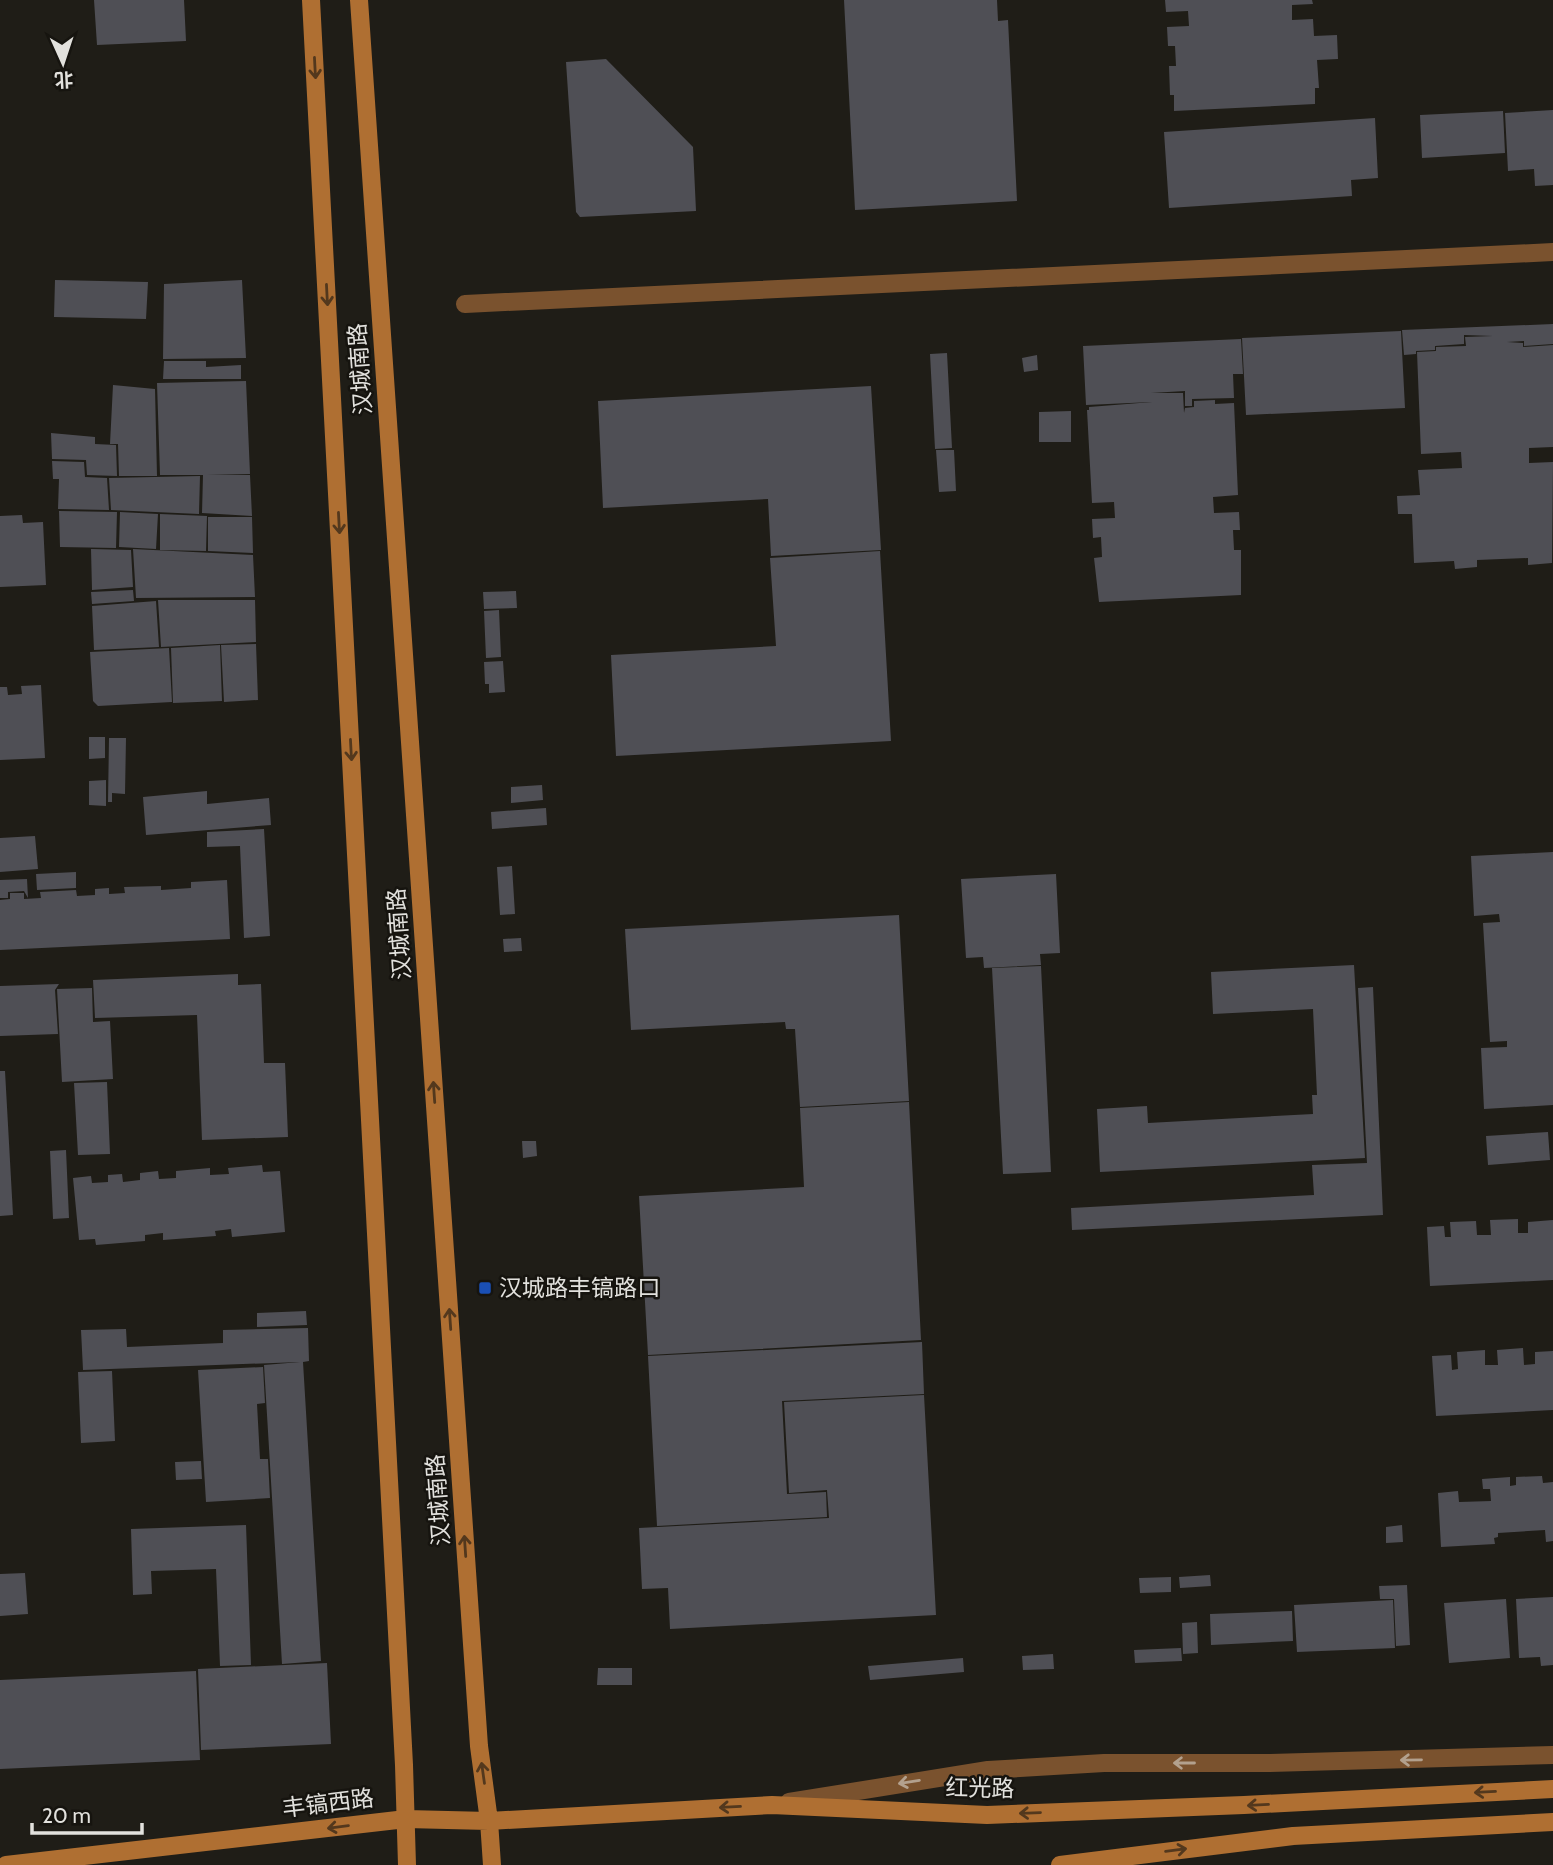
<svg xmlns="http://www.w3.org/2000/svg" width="1553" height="1865" font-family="Cabin,'Noto Sans SC',sans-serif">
  <rect width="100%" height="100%" fill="#1f1d17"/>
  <!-- building -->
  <path fill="#4f4f55" d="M94 0H184L186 41 97 45Z
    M844 0H997L998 21 1008 20 1017 201 855 210Z
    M1165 0H1312L1313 4 1292 5V20L1313 19 1314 36 1337 35 1338 59 1317 60 1319 88H1315V104L1174 111V95H1170L1169 66H1176L1175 46H1168L1167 27 1189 26 1188 11 1166 12Z
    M606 59 693 147 696 211 580 217 576 212 566 62Z
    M1553 110V185L1535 186 1534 169 1508 171 1505 113Z
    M1503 111 1505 153 1422 158 1420 115Z
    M1375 118 1378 178 1351 180 1352 196 1169 208 1164 132Z
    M55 280 148 282 146 319 54 317Z
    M242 280 246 358 163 359 164 284Z
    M1553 324V344L1524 346V341L1507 342 1523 343V347L1553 345V447L1529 448V463L1553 462 1552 563 1528 565V558L1477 560V567L1455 569 1454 561 1414 563 1412 514H1398L1397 496 1420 495 1418 470 1462 468 1461 452 1421 454 1417 352 1436 351V347L1466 346 1465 337 1493 336 1464 335V344L1435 346V350L1416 351V354L1404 355 1402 330Z
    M1401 331 1405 408 1246 415 1242 338Z
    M1241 339 1243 374H1233L1234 398 1192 399V406H1185V391L1151 393H1183L1184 413 1185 408 1194 407V401L1215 400V404L1234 403 1238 495 1213 497 1214 513 1239 512 1240 530H1233L1234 550H1241V595L1099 602 1094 558 1102 557 1101 537 1093 538 1092 519 1115 518 1114 502 1092 503 1087 410H1089V407L1152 402 1086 405 1083 346Z
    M947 353 952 448 935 449 930 354Z
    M1037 355 1038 370 1024 372 1022 358Z
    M164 361H206V367L241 365V379H163Z
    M246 381 250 474 207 475H250L252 516 202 513 203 475H160L157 383Z
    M113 385 155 389 157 476H119L118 444H110Z
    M871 386 881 550 771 556 768 499 603 508 598 401Z
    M1071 411V442H1039V412Z
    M51 433 95 437V444L116 445 117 476 87 475 86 460 52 459Z
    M936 450H954L956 491 939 492Z
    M52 461 84 462 85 477 107 478 109 510 58 509 59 479H53Z
    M200 476 199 514 111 510 109 478Z
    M59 511 117 512 116 548 60 547Z
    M120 512 158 514 156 549 119 547Z
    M160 514 207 516 206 551 160 550Z
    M22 515 23 523 43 522 46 585 0 587V516Z
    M208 517H252L253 553 208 551Z
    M91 549 131 550 133 587 92 590Z
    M133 549 253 555 255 597 136 598Z
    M880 551 891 741 616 756 611 655 776 646 770 558Z
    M133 590 134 601 92 604 91 592Z
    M516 591 517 608 484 609 483 592Z
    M158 600H255L256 642 161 647Z
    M156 601 159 647 94 650 92 606Z
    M499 610 501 657 486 658 484 611Z
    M256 644 258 700 224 702 221 645Z
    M220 645 222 701 173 703 171 648Z
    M169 648 172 702 98 706 93 701 90 652Z
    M503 661 505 692 489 693V684H485L484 662Z
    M41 685 45 758 0 760V687H7L8 695 22 694 21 686Z
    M89 737H105V758L89 759Z
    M109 738H126L125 794 112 793V802H108Z
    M106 780V806L89 805V781Z
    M542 785 543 800 511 803V787Z
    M207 791V804L269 798 271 825 146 835 143 797Z
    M546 808 547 825 492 829 491 812Z
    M264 829 270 936 244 938 240 846 207 847V832Z
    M35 836 38 869 0 872V838Z
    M1553 852V1105L1484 1109 1481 1048 1507 1047V1041L1490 1042 1483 923 1500 922 1499 914 1474 916 1471 856Z
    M512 866 515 914 500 915 497 867Z
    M76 872V888L37 890 36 874Z
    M1056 874 1060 953 1040 954 1041 965 984 968 983 957 966 958 961 879Z
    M27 879 28 898 24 891 8 892V898H0V880Z
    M227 880 230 939 0 950V900L10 899V893H24V899L41 898 40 892 76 890 77 896 95 895V889L109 888V894L125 893 124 887 161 886V890L191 888V882Z
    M899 915 909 1101 800 1107 795 1029H786L785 1022 631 1030 625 929Z
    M521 938 522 951 504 952 503 939Z
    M1354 965 1365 1158 1100 1172 1097 1109 1147 1106 1148 1123 1313 1114 1312 1095H1317L1313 1009 1213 1014 1211 972Z
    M1041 966 1051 1172 1003 1174 992 968Z
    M238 974V985L261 984 264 1063H285L288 1137 202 1140 197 1015 95 1018 93 980Z
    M59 984 55 990 58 1034 0 1036V986Z
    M1373 987 1383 1215 1072 1230 1071 1208 1314 1195 1312 1165 1367 1163 1358 988Z
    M92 988 93 1022 110 1021 113 1079 62 1082 57 989Z
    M0 1071H5L13 1215 0 1216Z
    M107 1082 110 1154 78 1155 74 1083Z
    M909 1102 921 1340 648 1355 639 1196 804 1187 800 1108Z
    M1548 1132 1550 1160 1488 1165 1486 1136Z
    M522 1141H536L537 1156 523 1158Z
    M66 1150 69 1218 53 1219 50 1151Z
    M262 1165 263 1172 280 1171 285 1232 232 1237 231 1229 215 1231 216 1236 163 1240V1233L145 1235V1241L96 1245 95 1239 79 1240 73 1178 91 1176 92 1183 108 1182V1175L122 1174 123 1182 140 1180V1173L158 1171 159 1179 176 1178V1171L210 1168V1175L229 1174 228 1168Z
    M1518 1219V1233H1528V1222L1553 1220V1280L1430 1286 1427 1227 1444 1226 1445 1237H1451L1450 1222 1476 1221 1477 1235H1491L1490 1220Z
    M306 1311 307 1325 257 1327V1313Z
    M308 1328 309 1361 303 1362 321 1661 282 1664 264 1365 300 1362 83 1370 81 1330 126 1329 127 1347 223 1343V1330Z
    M922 1342 924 1394 782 1401 787 1494 826 1492 827 1517 657 1526 648 1356Z
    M1523 1348 1524 1365 1535 1364V1352L1553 1351V1410L1436 1416 1432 1356 1451 1355 1452 1370 1458 1369 1457 1352 1485 1350V1365H1498L1497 1350Z
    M263 1367 265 1403 257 1404 260 1459H268L270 1498 206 1502 198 1370Z
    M112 1371 115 1441 81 1443 78 1372Z
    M924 1395 936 1615 670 1629 668 1588 642 1589 639 1528 829 1518 827 1490 789 1493 784 1402Z
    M201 1461 202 1479 176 1480 175 1462Z
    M1542 1476 1543 1483 1553 1482V1541L1546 1542 1545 1530 1498 1533V1537L1494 1538 1495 1544 1441 1547 1438 1493 1458 1491 1459 1502 1491 1501 1490 1489H1483L1482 1479 1510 1477V1486L1516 1485V1477Z
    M246 1525 251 1665 220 1666 216 1569 151 1571 152 1594 133 1595 131 1529Z
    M1402 1525 1403 1542 1386 1543V1527Z
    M25 1573 28 1614 0 1616V1574Z
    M1210 1575 1211 1586 1180 1588 1179 1577Z
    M1171 1577V1592L1140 1593 1139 1578Z
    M1407 1585 1410 1645 1396 1646 1394 1599H1380L1379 1586Z
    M1553 1597V1665L1541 1666 1540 1657 1519 1658 1516 1599Z
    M1506 1599 1510 1658 1449 1663 1444 1603Z
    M1393 1600 1395 1648 1297 1652 1294 1605Z
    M1292 1611 1293 1641 1211 1645 1210 1614Z
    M1197 1622 1198 1653 1183 1654 1182 1623Z
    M1181 1648 1182 1661 1135 1663 1134 1650Z
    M1053 1654 1054 1669 1023 1670 1022 1656Z
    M963 1658 964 1672 870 1680 868 1666Z
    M327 1663 331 1744 201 1750 198 1669Z
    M598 1668H632V1685H597Z
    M196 1671 200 1760 0 1769V1680Z"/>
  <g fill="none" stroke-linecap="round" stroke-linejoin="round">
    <!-- street -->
    <path stroke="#7a522e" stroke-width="18" d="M465 304 1553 252
      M789 1802 988 1770 1104 1763H1268L1553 1755"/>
    <!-- secondary -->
    <path stroke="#af6f32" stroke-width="18" d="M311 0 404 1765 407 1865
      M359 0 479 1746 489 1821 492 1865
      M6 1865 406 1819 489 1821 772 1805 987 1815 1244 1805 1553 1789
      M1060 1865 1293 1836 1553 1822"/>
  </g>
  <!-- one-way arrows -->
  <defs><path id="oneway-shaft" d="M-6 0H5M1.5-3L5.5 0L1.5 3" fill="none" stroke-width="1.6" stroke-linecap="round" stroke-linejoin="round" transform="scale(1.75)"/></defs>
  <g stroke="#53381d">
    <use href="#oneway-shaft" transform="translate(315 68) rotate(87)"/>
    <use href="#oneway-shaft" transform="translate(327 295) rotate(87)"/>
    <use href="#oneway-shaft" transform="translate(339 523) rotate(87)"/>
    <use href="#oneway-shaft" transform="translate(351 750) rotate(87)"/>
    <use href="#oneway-shaft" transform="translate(434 1092) rotate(-94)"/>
    <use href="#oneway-shaft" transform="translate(450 1319) rotate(-94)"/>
    <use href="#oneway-shaft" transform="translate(465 1546) rotate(-94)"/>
    <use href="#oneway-shaft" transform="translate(483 1773) rotate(-98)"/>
    <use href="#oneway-shaft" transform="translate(1485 1792) rotate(177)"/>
    <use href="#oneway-shaft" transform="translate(1258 1805) rotate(177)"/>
    <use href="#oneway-shaft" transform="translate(730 1807) rotate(177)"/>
    <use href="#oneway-shaft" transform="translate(1030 1813) rotate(178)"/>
    <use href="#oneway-shaft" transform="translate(338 1827) rotate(173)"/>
    <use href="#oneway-shaft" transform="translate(1176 1850) rotate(-7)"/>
  </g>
  <g stroke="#b3a18e">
    <use href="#oneway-shaft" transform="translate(1411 1760) rotate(179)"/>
    <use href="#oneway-shaft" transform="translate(1184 1763) rotate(180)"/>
    <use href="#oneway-shaft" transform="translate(909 1782) rotate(171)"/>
  </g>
  <!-- markers -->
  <rect fill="#1a4fb4" stroke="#16140f" stroke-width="2.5" x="478" y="1281" width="14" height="14" rx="3.5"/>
  <g text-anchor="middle" stroke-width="5" stroke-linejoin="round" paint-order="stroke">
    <!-- street labels -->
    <g font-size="23" fill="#e2e1dd" stroke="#16140f">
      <text transform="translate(360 369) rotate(-94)" y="8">汉城南路</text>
      <text transform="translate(399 934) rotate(-94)" y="8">汉城南路</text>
      <text transform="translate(438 1500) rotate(-94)" y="8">汉城南路</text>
      <text transform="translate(980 1788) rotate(1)" y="8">红光路</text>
      <text transform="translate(328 1803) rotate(-7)" y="8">丰镐西路</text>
    </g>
    <!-- poi labels -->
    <g font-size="23" fill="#e2e1dd" stroke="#16140f" text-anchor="start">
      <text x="499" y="1296">汉城路丰镐路口</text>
    </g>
  </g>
  <!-- north arrow -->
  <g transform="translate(63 63) rotate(177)" stroke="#16140f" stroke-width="5" paint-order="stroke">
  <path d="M0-5L12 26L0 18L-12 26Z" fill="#e2e1dd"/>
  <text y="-10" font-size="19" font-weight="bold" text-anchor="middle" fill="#e2e1dd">北</text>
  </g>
  <!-- scale -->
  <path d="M32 1823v10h110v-10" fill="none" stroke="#e2e1dd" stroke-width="3.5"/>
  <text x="42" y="1823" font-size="21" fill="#e2e1dd" stroke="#16140f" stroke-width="5" paint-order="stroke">20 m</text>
</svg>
